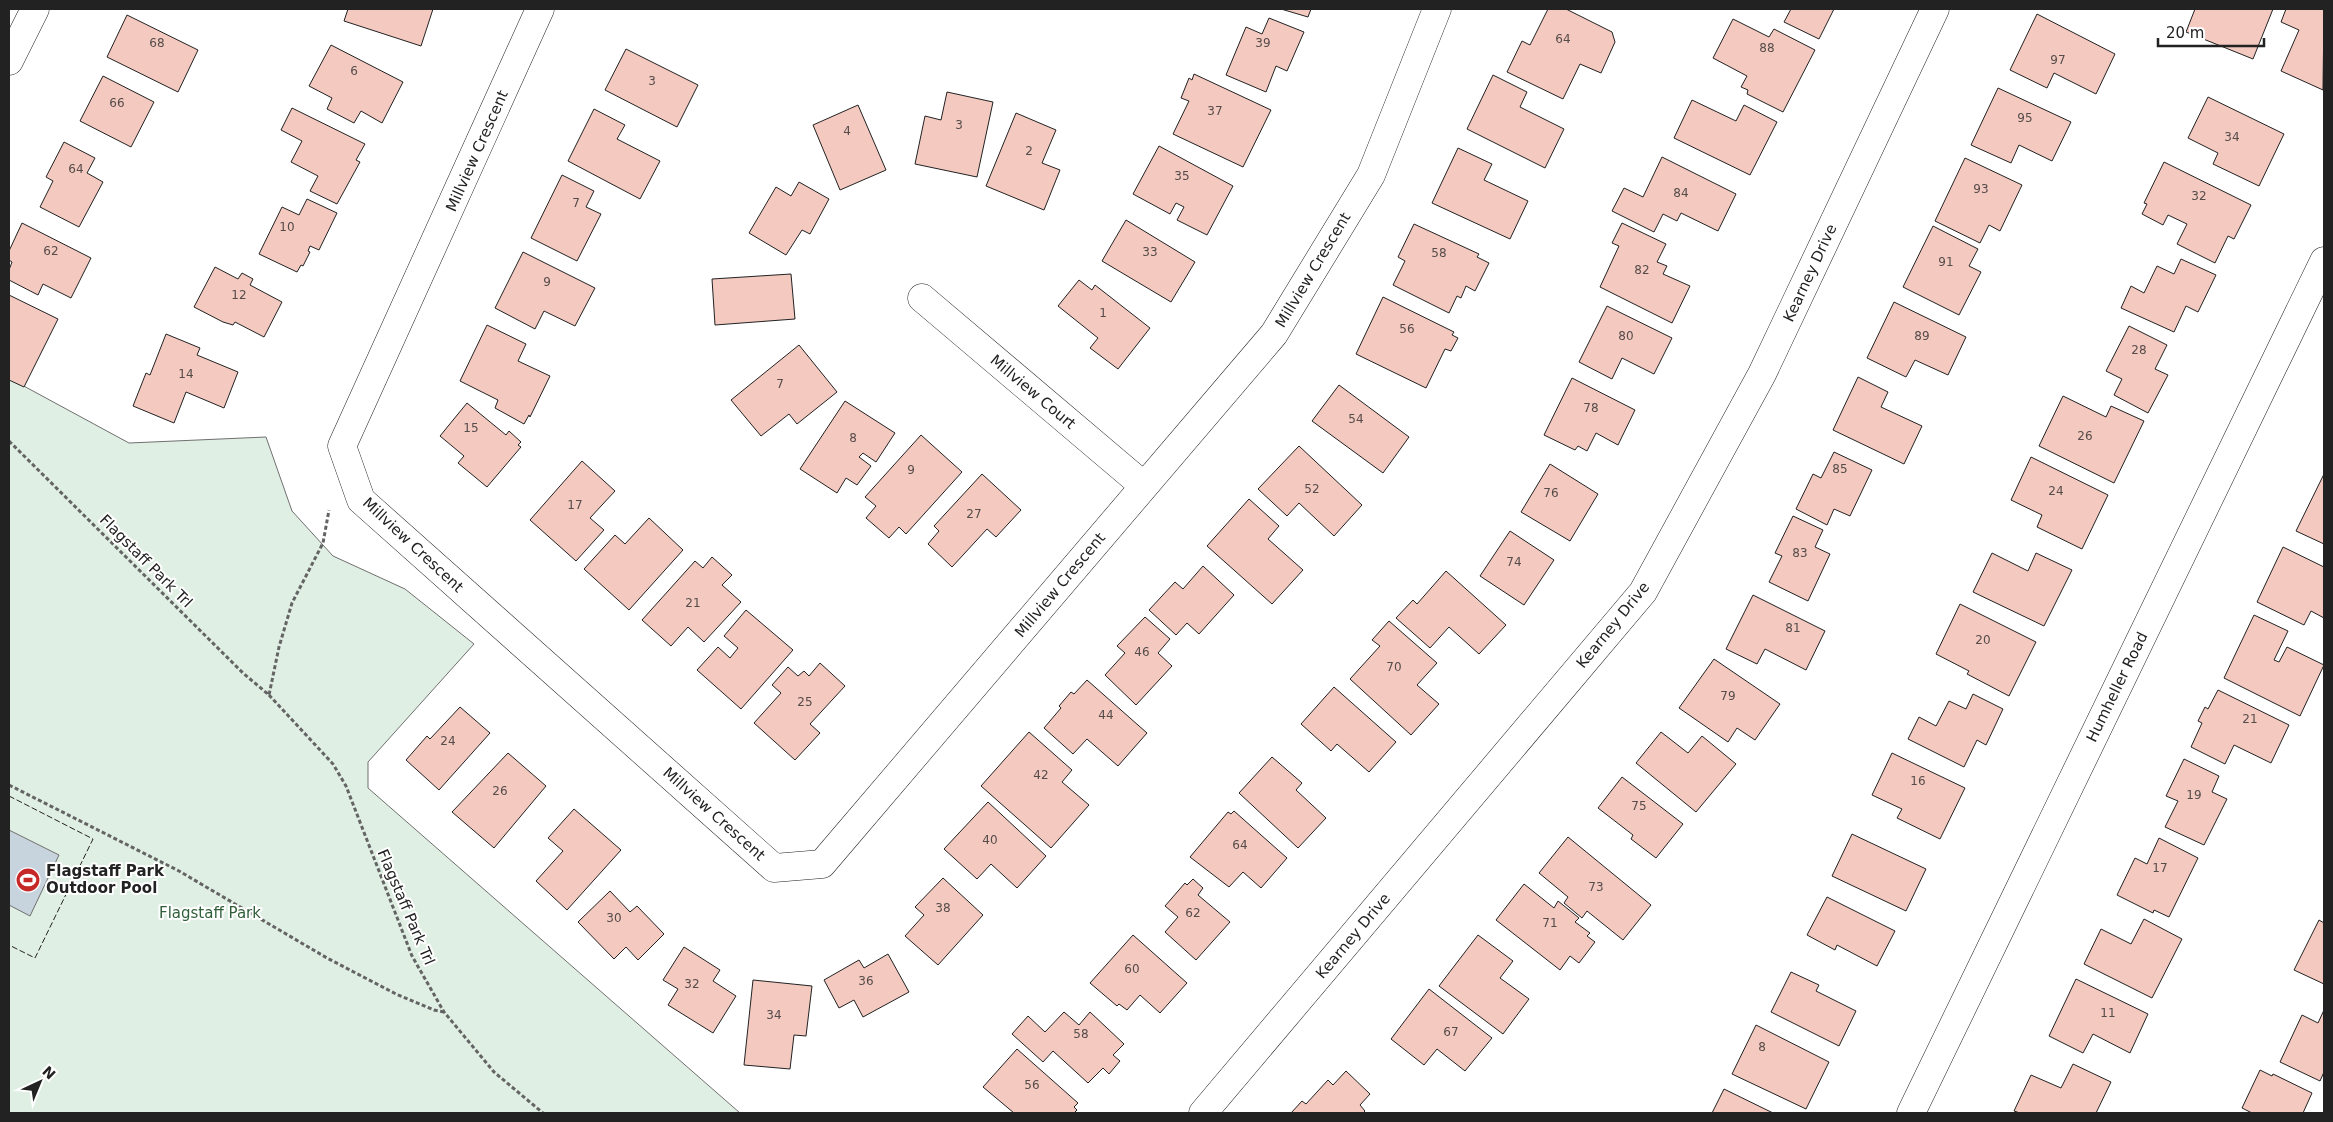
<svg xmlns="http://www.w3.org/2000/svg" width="2333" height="1122" font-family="'DejaVu Sans',sans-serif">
  <rect width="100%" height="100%" fill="#fff"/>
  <!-- green -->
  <path fill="#e0efe3" stroke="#6f6f6f" d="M9 378 129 443 266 437 292 511 333 556 405 589 474 644 368 762V788L740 1113H9Z"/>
  <!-- water -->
  <path fill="#c7d3dd" stroke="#6f6f6f" d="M9 830 59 855 30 916 9 905Z"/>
  <!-- building -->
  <path fill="#f3c9c0" stroke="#222" d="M348 9H433L421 46 344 21Z
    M1281 9H1311L1308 17Z
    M1548 9H1566L1612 32 1615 42 1601 73 1580 64 1563 99 1507 72 1522 41 1530 45Z
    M1791 9H1834L1819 39 1784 22Z
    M2195 9H2273L2253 59 2186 32Z
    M2286 9H2324L2323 90 2281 71 2299 30 2281 22Z
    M2037 14 2115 54 2096 94 2054 73 2047 88 2010 70Z
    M127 15 198 50 178 92 107 57Z
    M1269 18 1304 32 1287 71 1276 66 1266 92 1226 75 1246 27 1262 34Z
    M1733 19 1769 37 1774 29 1815 50 1783 112 1747 94 1748 90 1741 87 1747 76 1713 58Z
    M331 45 403 82 382 123 361 111 354 123 327 109 332 98 309 86Z
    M626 49 698 85 677 127 605 90Z
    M1194 74 1271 110 1243 167 1173 134 1189 101 1181 98 1189 78 1192 80Z
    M1493 75 1527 92 1520 107 1564 129 1545 168 1467 129Z
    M103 76 154 102 131 147 80 121Z
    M1998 88 2071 122 2052 161 2019 145 2011 163 1971 145Z
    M947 92 993 102 977 177 915 164 925 116 941 120Z
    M2208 97 2284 134 2259 186 2213 164 2218 153 2188 138Z
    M1692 100 1736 121 1744 105 1777 122 1750 175 1674 138Z
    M858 105 886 170 840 190 813 125Z
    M292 108 365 144 356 160 360 162 337 204 310 191 318 176 291 162 302 141 281 130Z
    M594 109 625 125 617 139 660 161 640 199 568 161Z
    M1016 113 1056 130 1042 163 1060 170 1044 210 986 186Z
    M64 142 95 158 87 173 103 182 79 227 40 207 53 181 46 177Z
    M1159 146 1233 186 1207 235 1177 220 1184 207 1176 203 1170 214 1133 194Z
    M1458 148 1492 164 1484 180 1528 201 1510 239 1432 203Z
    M1662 157 1736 194 1718 231 1681 213 1677 221 1663 214 1654 232 1612 211 1624 188 1643 197Z
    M1965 158 2022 185 2000 231 1989 225 1980 243 1935 221Z
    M2164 162 2251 205 2234 239 2228 236 2215 263 2177 244 2187 224 2168 215 2163 225 2142 214 2147 204 2144 203Z
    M562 175 594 191 586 207 601 214 577 261 531 238Z
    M799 182 829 199 810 234 802 230 786 255 749 233 776 187 791 196Z
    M307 199 337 213 319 250 310 246 308 251 310 252 303 266 301 265 297 272 259 254 282 207 299 215Z
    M1126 220 1195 262 1171 302 1102 261Z
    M22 223 91 258 71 298 43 284 38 295 9 280V270L12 262 9 260V251Z
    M1622 223 1666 244 1657 262 1667 266 1663 274 1690 286 1672 323 1600 287 1619 246 1612 243Z
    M1414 224 1479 254 1477 257 1489 263 1475 291 1466 286 1461 298 1457 296 1449 313 1393 285 1405 261 1398 257Z
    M1933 226 1978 249 1969 266 1981 272 1959 315 1903 287Z
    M523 252 595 288 575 326 544 311 535 329 495 308Z
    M2181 259 2216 275 2198 312 2186 306 2174 332 2121 308 2131 286 2144 293 2157 266 2174 274Z
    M215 267 238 279 242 273 253 279 250 285 282 302 264 337 235 322 233 325 223 322 194 307Z
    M791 274 795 319 715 325 712 279Z
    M1079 280 1092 290 1095 285 1150 328 1118 369 1090 348 1098 338 1058 306Z
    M9 295 58 319 24 387 9 380Z
    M1383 297 1454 332 1452 335 1458 338 1451 351 1445 349 1426 388 1356 354Z
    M1894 302 1966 337 1948 375 1915 360 1906 377 1867 358Z
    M1607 306 1672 338 1654 374 1622 358 1612 379 1579 362Z
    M487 325 526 344 518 361 550 376 530 417 529 415 524 424 495 408 498 400 460 381Z
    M2129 326 2167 345 2155 369 2168 375 2148 413 2114 395 2122 379 2106 371Z
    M166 334 200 348 197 355 238 372 224 408 186 392 174 423 133 406 146 373 150 375Z
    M799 345 837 392 797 424 789 414 761 436 731 400Z
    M1858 377 1888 392 1881 407 1922 426 1904 464 1833 430Z
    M1572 378 1635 410 1618 445 1596 433 1587 451 1578 446 1575 450 1544 435Z
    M1339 385 1409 437 1383 473 1312 421Z
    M2063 396 2106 417 2111 406 2144 421 2114 483 2039 446Z
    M845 401 895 433 876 462 863 453 859 457 871 466 857 485 846 478 837 493 800 469Z
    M467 403 506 435 509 431 521 442 518 445 521 447 487 487 458 463 464 456 440 436Z
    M921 435 962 472 906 534 899 527 889 538 866 518 876 506 865 497Z
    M1299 446 1362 505 1334 536 1299 503 1287 516 1258 489Z
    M1834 452 1872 470 1850 516 1834 509 1827 525 1796 509 1813 474 1821 478Z
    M2031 457 2108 495 2082 549 2037 527 2042 515 2011 500Z
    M582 461 615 491 590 518 604 530 576 561 530 520Z
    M1550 464 1598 494 1570 541 1521 512Z
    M982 474 1021 510 996 537 987 529 952 567 928 544 939 531 934 526Z
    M2324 474V544L2296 531Z
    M1249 499 1279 526 1268 539 1303 570 1272 604 1207 546Z
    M1793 516 1823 530 1815 547 1830 554 1808 601 1769 582 1782 556 1775 553Z
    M649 518 683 550 629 610 584 569 615 535 625 544Z
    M1510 531 1554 560 1524 605 1480 576Z
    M2283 547 2324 567V618L2311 611 2304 625 2257 602Z
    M1992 553 2028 571 2036 553 2072 570 2044 626 1973 592Z
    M712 557 732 575 722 585 741 602 704 642 688 627 671 646 642 620 695 561 703 568Z
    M1203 566 1234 595 1199 634 1187 623 1176 635 1149 610 1175 582 1183 589Z
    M1446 571 1506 625 1479 654 1449 627 1430 648 1396 618 1413 600 1417 604Z
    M1753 595 1825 631 1806 670 1765 649 1757 664 1726 649Z
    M1960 604 2036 642 2009 696 1967 674 1969 671 1936 654Z
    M746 610 793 650 741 709 697 670 718 647 730 658 738 648 724 636Z
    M2254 615 2288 631 2274 660 2279 662 2287 647 2324 665 2300 716 2224 678Z
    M1145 617 1170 639 1158 653 1172 666 1136 705 1105 675 1125 653 1117 646Z
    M1389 621 1437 663 1417 685 1439 704 1411 735 1350 679 1380 646 1372 640Z
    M1714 659 1780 704 1755 740 1737 728 1728 742 1679 708Z
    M820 663 845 686 810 724 820 733 795 760 754 723 781 693 772 685 788 667 798 676 804 671 809 676Z
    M1087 680 1147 733 1118 766 1087 739 1073 754 1044 728 1061 708 1059 706 1071 692 1074 694Z
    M1334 687 1396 742 1369 772 1337 744 1331 751 1301 724Z
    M2218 690 2289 725 2271 763 2234 745 2225 764 2191 747 2202 723 2198 721 2205 707 2208 709Z
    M1973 694 2003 709 1986 745 1977 740 1964 767 1908 739 1919 717 1936 726 1949 701 1966 709Z
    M460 707 490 733 439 790 406 760 427 736 430 739Z
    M1029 732 1072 770 1062 782 1089 805 1051 848 981 786Z
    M1661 732 1688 753 1702 736 1736 764 1696 812 1636 763Z
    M508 753 546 786 494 848 452 812Z
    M1892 753 1965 788 1940 839 1897 818 1902 809 1872 795Z
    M1272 757 1302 783 1296 790 1326 818 1298 848 1239 793Z
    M2184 759 2219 776 2212 792 2227 799 2204 845 2165 827 2178 801 2166 796Z
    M1622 777 1683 824 1656 858 1631 839 1633 835 1598 808Z
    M988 802 1046 856 1017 888 991 864 977 879 944 849Z
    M574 809 621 850 567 910 536 881 563 851 548 838Z
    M1234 811 1287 858 1261 888 1243 872 1229 887 1190 857 1228 812 1231 814Z
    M1852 834 1926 869 1906 911 1832 876Z
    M1568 837 1651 905 1623 940 1587 911 1582 918 1564 903 1568 897 1539 873Z
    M2159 838 2198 858 2169 917 2154 910 2153 913 2117 895 2135 858 2147 864Z
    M943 878 983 915 938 965 905 936 924 915 915 907Z
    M1193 879 1203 888 1198 895 1230 922 1196 960 1165 932 1178 917 1165 906 1185 883 1187 885Z
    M1524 884 1554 908 1558 901 1579 918 1575 922 1590 933 1587 936 1595 942 1579 963 1570 956 1560 970 1496 920Z
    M610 891 630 912 637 906 664 934 638 960 626 947 614 959 578 922Z
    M1827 897 1895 931 1877 966 1837 945 1835 950 1807 935Z
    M2144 919 2182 939 2152 998 2084 964 2101 929 2131 944Z
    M2319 920 2324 923V984L2294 970Z
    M1133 935 1187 983 1160 1013 1140 995 1127 1010 1119 1004 1117 1006 1090 983Z
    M1478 935 1513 961 1500 978 1529 999 1503 1034 1439 986Z
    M684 947 720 970 713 981 736 996 713 1033 668 1005 678 989 663 980Z
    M888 954 909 992 863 1017 854 1000 839 1008 824 980 859 960 864 968Z
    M1791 972 1819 985 1816 991 1856 1011 1839 1046 1771 1012Z
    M2076 979 2148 1014 2130 1053 2093 1034 2083 1053 2049 1036Z
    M753 980 812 986 806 1036 794 1035 790 1069 744 1065Z
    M1429 989 1492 1038 1465 1071 1437 1049 1424 1065 1391 1039Z
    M2324 1010V1072L2320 1081 2280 1062 2302 1015 2318 1023Z
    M1064 1012 1079 1025 1090 1012 1124 1044 1113 1055 1120 1061 1109 1074 1103 1068 1088 1083 1053 1051 1043 1062 1012 1034 1028 1016 1045 1032Z
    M1756 1025 1829 1062 1806 1109 1732 1074Z
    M1017 1049 1078 1103 1074 1107 1077 1110 1074 1113H1014L983 1087Z
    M2073 1064 2111 1082 2096 1113H2020L2014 1111 2031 1075 2061 1088Z
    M2260 1070 2272 1076 2273 1074 2312 1093 2303 1113H2252L2242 1108Z
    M1346 1071 1370 1094 1360 1105 1365 1111 1363 1113H1291L1302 1101 1306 1104 1328 1080 1333 1085Z
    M1724 1089 1773 1113H1712Z"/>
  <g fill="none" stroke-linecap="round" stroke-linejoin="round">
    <defs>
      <path id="minor" d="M540 9 342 446 361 500 774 868 822 864 1274 334 1371 175 1437 9
        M9 61 35 9
        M922 298 1144 486
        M1203 1113 1643 592 1762 374 1935 9
        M1911 1113 2324 261"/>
    </defs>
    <!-- minor casing -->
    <use href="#minor" stroke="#222" stroke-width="29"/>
    <!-- path -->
    <path stroke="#646464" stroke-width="3" stroke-dasharray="4 2.5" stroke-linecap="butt" d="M9 441 243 673 269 695 279 647 292 603 323 543 329 510
      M269 695 333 764 346 786 412 956 444 1012 494 1072 543 1113
      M9 785 179 871 327 958 396 994 434 1010 444 1012"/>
    <!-- minor -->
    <use href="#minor" stroke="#fff" stroke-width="28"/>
    <!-- fence -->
    <path stroke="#222" stroke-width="1" stroke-dasharray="6 2.5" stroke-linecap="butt" d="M9 796 93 839 35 958 9 945"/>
  </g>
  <!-- icons -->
  <defs>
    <symbol id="stadium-disc" viewBox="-11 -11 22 22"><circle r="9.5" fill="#c62828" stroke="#fff"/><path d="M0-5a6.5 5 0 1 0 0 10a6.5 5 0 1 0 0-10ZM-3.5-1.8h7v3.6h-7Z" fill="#fff"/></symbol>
  </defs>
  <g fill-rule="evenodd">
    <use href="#stadium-disc" x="14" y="866" width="28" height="28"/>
  </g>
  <g text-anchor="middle" stroke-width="4" stroke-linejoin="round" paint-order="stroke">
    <!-- number labels -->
    <g font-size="12" fill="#564c4a">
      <text x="1563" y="43">64</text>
      <text x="157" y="47">68</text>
      <text x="1263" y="47">39</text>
      <text x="1767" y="52">88</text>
      <text x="2058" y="64">97</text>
      <text x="354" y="75">6</text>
      <text x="652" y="85">3</text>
      <text x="117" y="107">66</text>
      <text x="1215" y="115">37</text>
      <text x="2025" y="122">95</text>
      <text x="959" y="129">3</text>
      <text x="847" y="135">4</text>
      <text x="2232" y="141">34</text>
      <text x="1029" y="155">2</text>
      <text x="76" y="173">64</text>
      <text x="1182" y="180">35</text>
      <text x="1981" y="193">93</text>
      <text x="1681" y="197">84</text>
      <text x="2199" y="200">32</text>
      <text x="576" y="207">7</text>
      <text x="287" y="231">10</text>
      <text x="51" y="255">62</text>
      <text x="1150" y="256">33</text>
      <text x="1439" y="257">58</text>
      <text x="1946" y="266">91</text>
      <text x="1642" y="274">82</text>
      <text x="547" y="286">9</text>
      <text x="239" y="299">12</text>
      <text x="1103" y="317">1</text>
      <text x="1407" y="333">56</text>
      <text x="1626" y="340">80</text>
      <text x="1922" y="340">89</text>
      <text x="2139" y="354">28</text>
      <text x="186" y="378">14</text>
      <text x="780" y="388">7</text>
      <text x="1591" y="412">78</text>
      <text x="1356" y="423">54</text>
      <text x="471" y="432">15</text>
      <text x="2085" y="440">26</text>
      <text x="853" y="442">8</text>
      <text x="1840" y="473">85</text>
      <text x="911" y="474">9</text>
      <text x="1312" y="493">52</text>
      <text x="2056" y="495">24</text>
      <text x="1551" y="497">76</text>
      <text x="575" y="509">17</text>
      <text x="974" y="518">27</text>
      <text x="1800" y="557">83</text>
      <text x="1514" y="566">74</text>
      <text x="693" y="607">21</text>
      <text x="1793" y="632">81</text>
      <text x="1983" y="644">20</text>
      <text x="1142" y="656">46</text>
      <text x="1394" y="671">70</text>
      <text x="1728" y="700">79</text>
      <text x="805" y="706">25</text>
      <text x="1106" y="719">44</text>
      <text x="2250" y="723">21</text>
      <text x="448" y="745">24</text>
      <text x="1041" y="779">42</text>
      <text x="1918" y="785">16</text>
      <text x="500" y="795">26</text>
      <text x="2194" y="799">19</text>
      <text x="1639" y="810">75</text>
      <text x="990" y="844">40</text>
      <text x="1240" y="849">64</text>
      <text x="2160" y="872">17</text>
      <text x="1596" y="891">73</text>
      <text x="943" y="912">38</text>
      <text x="1193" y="917">62</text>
      <text x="614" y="922">30</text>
      <text x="1550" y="927">71</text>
      <text x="1132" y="973">60</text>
      <text x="866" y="985">36</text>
      <text x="692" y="988">32</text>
      <text x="2108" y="1017">11</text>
      <text x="774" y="1019">34</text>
      <text x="1451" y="1036">67</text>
      <text x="1081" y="1038">58</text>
      <text x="1762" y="1051">8</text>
      <text x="1032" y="1089">56</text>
    </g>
    <!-- street labels -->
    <g font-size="15" fill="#222" stroke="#fff">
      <text transform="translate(477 151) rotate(-66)" y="5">Millview Crescent</text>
      <text transform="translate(1313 270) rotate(-59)" y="5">Millview Crescent</text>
      <text transform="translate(1810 273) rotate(-65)" y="5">Kearney Drive</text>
      <text transform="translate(1033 392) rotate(40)" y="5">Millview Court</text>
      <text transform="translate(413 545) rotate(43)" y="5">Millview Crescent</text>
      <text transform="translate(146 561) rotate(45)" y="5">Flagstaff Park Trl</text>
      <text transform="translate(1060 585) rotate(-50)" y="5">Millview Crescent</text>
      <text transform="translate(1613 625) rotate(-51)" y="5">Kearney Drive</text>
      <text transform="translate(2117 687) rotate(-64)" y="5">Humheller Road</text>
      <text transform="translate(714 814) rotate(42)" y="5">Millview Crescent</text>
      <text transform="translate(406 907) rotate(67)" y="5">Flagstaff Park Trl</text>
      <text transform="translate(1353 936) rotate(-50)" y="5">Kearney Drive</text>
    </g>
    <!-- poi labels -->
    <g font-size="15" font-weight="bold" fill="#222" stroke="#fff" text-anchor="start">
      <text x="46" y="876">Flagstaff Park<tspan x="46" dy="17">Outdoor Pool</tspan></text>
    </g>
    <!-- park labels -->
    <g font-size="15" fill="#2f5e38" stroke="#fff">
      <text x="210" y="918">Flagstaff Park</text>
    </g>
  </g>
  <!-- border -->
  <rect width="2333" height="1122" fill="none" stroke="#222222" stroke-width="20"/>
  <!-- north arrow -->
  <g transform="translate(40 1082) rotate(44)" stroke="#ffffff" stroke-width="4" paint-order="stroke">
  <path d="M0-4L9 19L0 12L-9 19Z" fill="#222222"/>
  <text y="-8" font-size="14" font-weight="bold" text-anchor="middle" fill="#222222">N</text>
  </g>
  <!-- scale -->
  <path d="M2158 38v8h106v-8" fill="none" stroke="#222222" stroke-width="2.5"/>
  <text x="2166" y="38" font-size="15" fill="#222222" stroke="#ffffff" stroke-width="4" paint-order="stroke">20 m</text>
</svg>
